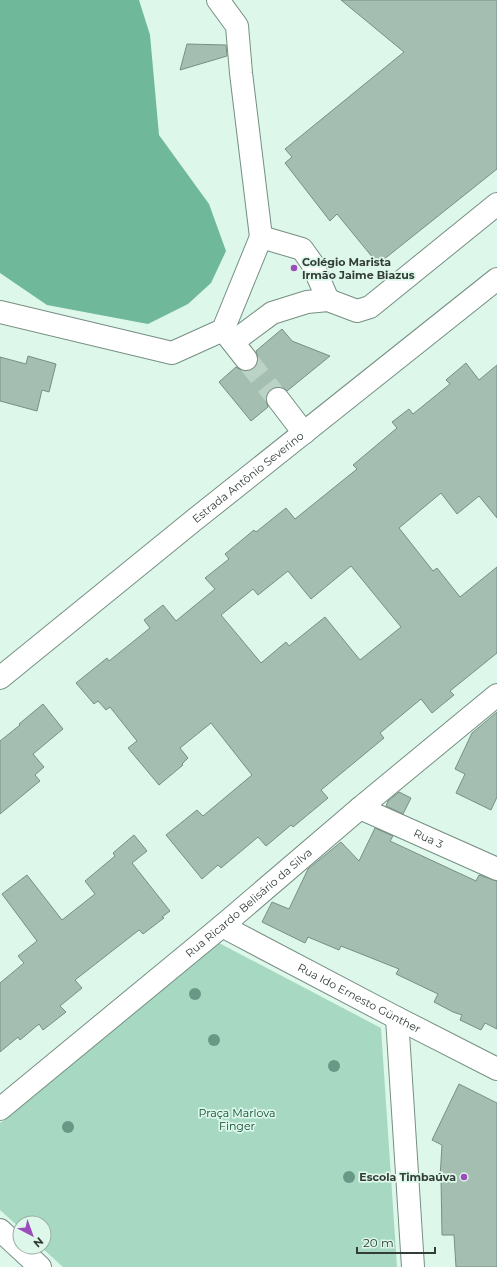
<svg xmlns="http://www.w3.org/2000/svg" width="497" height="1267" font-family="Montserrat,sans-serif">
  <rect width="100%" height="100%" fill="#ddf7ea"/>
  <!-- green -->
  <path fill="#a7d8c2" d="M219 943 381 1028 397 1267H63L41 1247H44V1223H20V1228L0 1210V1123Z"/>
  <!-- water -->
  <path fill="#6fb899" d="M0 0H139L150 35 159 135 209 204 226 251 211 283 188 304 148 324 47 305 0 273Z"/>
  <!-- building -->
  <path fill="#a4beb1" stroke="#789084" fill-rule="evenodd" d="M341 0H497V169L378 264 337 214 330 221 285 163 292 157 285 149 404 52Z
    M187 44 226 45 227 56 180 70Z
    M282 329 292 341 330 356 287 391 282 387H277L270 389 267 394 266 400 268 407 251 421 219 382 236 367 241 370 247 371 254 369 258 363V358L256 351Z
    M28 356 56 364 49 392 42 390 37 411 0 401V357L26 364Z
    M466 363 479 380 497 365V518L479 496 457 514 441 493 399 528 433 571 437 568 460 597 497 567V653L450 691 454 695 432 713 421 699 380 733 384 738 321 790 328 798 293 827 291 825 266 846 258 837 221 868 218 865 202 879 166 835 197 810 203 816 252 775 211 723 180 748 188 758 182 764 183 765 159 785 128 748 137 741 110 707 106 710 98 701 94 704 76 683 107 658 109 661 150 628 144 620 163 605 176 621 215 589 205 578 229 559 225 554 254 530 256 532 286 508 295 519 357 469 353 465 397 428 392 422 409 409 413 414 450 384 446 380ZM351 566 401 627 360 660 325 617 289 646 286 642 261 663 221 615 253 589 258 595 288 571 311 599Z
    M43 704 63 729 33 754 44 767 35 775 40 781 0 814V741L20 725 19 724Z
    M497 712V797L491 810 456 793 465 774 455 769 472 733Z
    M399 792 411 798 403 814 386 806 388 801Z
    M375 828 393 836 390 841 476 881 479 875 497 881V1029L485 1023 481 1030 460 1020 462 1015 453 1012 434 1002 438 994 396 974 399 969 341 946 339 950 308 937 305 943 262 922 272 902 289 909 308 869 341 842 359 861Z
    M134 835 147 851 132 863 170 911 162 917 164 918 143 934 139 930 75 980 82 988 60 1006 66 1012 43 1030 39 1024 20 1040 18 1037 0 1052V983L24 963 18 956 37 941 2 894 27 875 62 920 95 894 85 881 115 856 113 853Z
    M459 1084 497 1103V1267H456L454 1235H442L441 1178H440L442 1145 432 1140Z"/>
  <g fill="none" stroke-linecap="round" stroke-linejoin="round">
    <!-- minor-tunnel -->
    <path stroke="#bbd2c6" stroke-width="22" stroke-dasharray="22 11" stroke-linecap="butt" d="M246 359 278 399"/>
    <defs>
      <g id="minor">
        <path d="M261 237 302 249 312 263 328 300"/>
        <path d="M0 312 172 353 223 330 261 237 241 73 237 26 218 0"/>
        <path d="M224 331 246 359"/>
        <path d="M233 342 272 313 307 302 328 300 357 311 370 307 497 204"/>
        <path d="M278 399 304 433"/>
        <path id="s1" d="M0 678 193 521 497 279"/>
        <path id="s2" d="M360 808 497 869"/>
        <path id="s3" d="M222 926 397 1018 497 1069"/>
        <path d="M397 1018 413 1267"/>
        <path id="s4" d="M0 1109 222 926 360 808 497 695"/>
        <path d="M0 1230 40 1267"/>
      </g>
    </defs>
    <!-- minor casing -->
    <use href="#minor" stroke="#768f83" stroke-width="24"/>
    <!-- minor -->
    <use href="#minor" stroke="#fff" stroke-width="22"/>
  </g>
  <!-- trees -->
  <g fill="#6a9886">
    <circle cx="195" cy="994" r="6"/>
    <circle cx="214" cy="1040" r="6"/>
    <circle cx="334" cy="1066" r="6"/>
    <circle cx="68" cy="1127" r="6"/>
    <circle cx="349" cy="1177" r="6"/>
  </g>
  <!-- markers -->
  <g fill="#9c4cbc" stroke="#ddf7ea" stroke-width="1.5">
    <circle cx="294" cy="268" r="4"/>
    <circle cx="464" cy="1177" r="4"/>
  </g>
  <g text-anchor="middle" stroke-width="3.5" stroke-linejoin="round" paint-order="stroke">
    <!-- poi labels -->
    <g font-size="11" font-weight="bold" fill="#323d38" stroke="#ddf7ea" text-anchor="start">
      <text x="302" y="266">Colégio Marista<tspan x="302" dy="13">Irmão Jaime Biazus</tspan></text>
      <text x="456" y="1181" text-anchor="end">Escola Timbaúva</text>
    </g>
    <!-- street labels -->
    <g font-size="11" fill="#323d38" stroke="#ddf7ea">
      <text dy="4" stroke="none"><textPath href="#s1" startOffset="319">Estrada Antônio Severino</textPath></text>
      <text dy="4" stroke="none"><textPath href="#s2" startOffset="75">Rua 3</textPath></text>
      <text dy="4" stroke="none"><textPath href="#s4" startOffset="323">Rua Ricardo Belisário da Silva</textPath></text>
      <text dy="4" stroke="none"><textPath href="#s3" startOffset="155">Rua Ido Ernesto Günther</textPath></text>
    </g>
    <!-- park labels -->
    <g font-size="11" fill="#0c4a35" stroke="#ddf7ea">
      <text x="237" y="1117">Praça Marlova<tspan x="237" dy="13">Finger</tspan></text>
    </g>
  </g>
  <!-- north arrow -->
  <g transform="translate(32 1235) rotate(139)"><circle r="19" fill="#ddf7ea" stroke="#99ada3"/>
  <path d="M0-3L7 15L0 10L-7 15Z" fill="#9c4cbc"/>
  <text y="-6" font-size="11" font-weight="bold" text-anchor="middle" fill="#323d38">N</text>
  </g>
  <!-- scale -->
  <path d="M357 1247v6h78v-6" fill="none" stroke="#323d38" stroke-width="2"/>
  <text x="363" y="1247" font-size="12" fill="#323d38" stroke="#ddf7ea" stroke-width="3" paint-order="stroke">20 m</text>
</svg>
